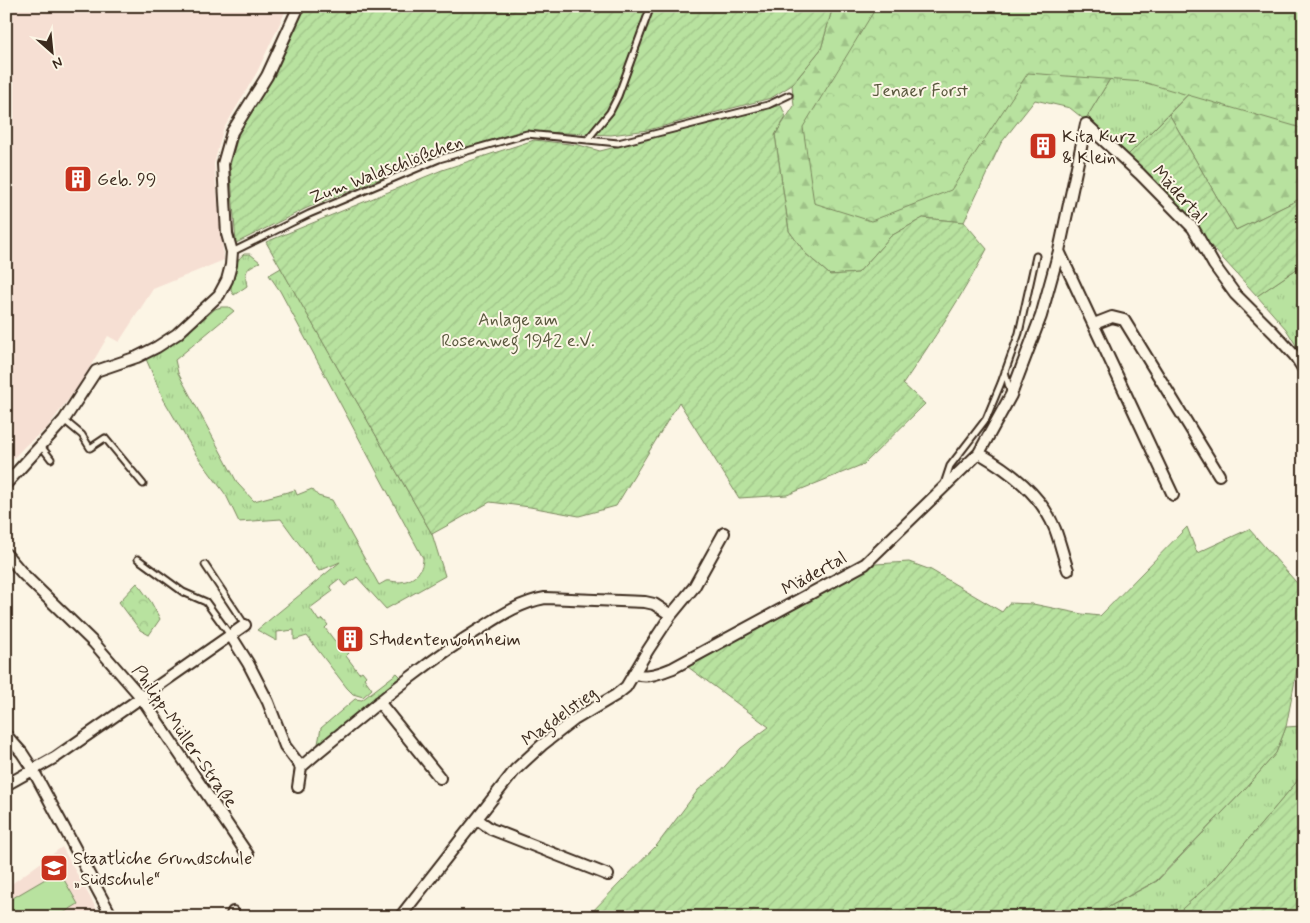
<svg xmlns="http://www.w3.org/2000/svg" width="1310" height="923" font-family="Mynerve,sans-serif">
  <defs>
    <pattern id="grass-tufts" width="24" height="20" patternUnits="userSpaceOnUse" patternTransform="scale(1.25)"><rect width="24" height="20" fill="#b8e29f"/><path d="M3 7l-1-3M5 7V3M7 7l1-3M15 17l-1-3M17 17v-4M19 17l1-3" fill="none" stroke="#9fc288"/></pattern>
    <pattern id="forest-firs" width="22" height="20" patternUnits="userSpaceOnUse" patternTransform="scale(1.25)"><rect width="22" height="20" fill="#b8e29f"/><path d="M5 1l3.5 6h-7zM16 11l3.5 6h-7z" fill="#9fc288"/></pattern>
    <pattern id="park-crowns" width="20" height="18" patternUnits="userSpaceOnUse" patternTransform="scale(1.25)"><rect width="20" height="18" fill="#b8e29f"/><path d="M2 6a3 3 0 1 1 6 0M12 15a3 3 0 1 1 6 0" fill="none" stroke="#9fc288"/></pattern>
    <pattern id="garden-furrows" width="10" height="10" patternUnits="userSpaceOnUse" patternTransform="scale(1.25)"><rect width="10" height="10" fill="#b8e29f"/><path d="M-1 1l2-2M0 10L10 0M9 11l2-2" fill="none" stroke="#9fc288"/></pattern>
  </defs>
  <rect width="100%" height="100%" fill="#fcf5e5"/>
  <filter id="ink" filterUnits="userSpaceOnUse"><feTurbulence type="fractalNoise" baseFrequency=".02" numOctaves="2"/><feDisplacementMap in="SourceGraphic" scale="10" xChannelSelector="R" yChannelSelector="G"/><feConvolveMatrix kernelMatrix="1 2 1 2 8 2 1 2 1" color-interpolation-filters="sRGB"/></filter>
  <g filter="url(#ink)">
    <!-- built -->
    <path fill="#f6dfd3" d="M6 6H288L257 72 223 130 214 164 224 260 153 289 119 342 108 336 80 384 47 428 26 445 6 466Z
      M62 847 101 917H6V888Z"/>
    <!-- grass -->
    <path fill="url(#grass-tufts)" stroke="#7a865e" d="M1221 61 1128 155 1085 120 1113 74Z
      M244 254H250L260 262C246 268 244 271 247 286L234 295 231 291C231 279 233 262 244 254Z
      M1304 264V358L1286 329 1257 296Z
      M281 268 432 534 445 576 386 609 357 577 345 586 339 579 330 586 333 591 310 608 319 621 323 619 328 625 325 628 340 648 343 646 349 653 346 656 359 673 362 671 366 676 364 678 372 689 363 697 353 694 347 688 307 636 294 640V630L277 632V641L257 630 340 562 319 571 281 519 239 522 226 495 195 453 164 400 146 359C172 347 193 328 215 309L221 307H229L234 311 175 360 178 373 238 484 254 501 295 490 297 495 312 489 318 496 332 500 379 585C381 584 384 582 386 581 389 580 394 582 398 582 413 582 423 572 423 558L280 291 269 275Z
      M397 673 402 678 317 749 321 728 355 699 362 700Z
      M1304 712V782L1300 778 1213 881 1173 917H1090L1157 881 1244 790 1276 753 1286 727 1301 726Z"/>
    <!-- forest -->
    <path fill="url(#forest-firs)" stroke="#7a865e" d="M833 6H1167L1113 74 1085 120 1070 108 1035 100 1001 143 964 222 923 218 891 236 858 273 830 275 806 254 789 231 775 135 794 106 792 85 821 49Z
      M1304 6V197L1236 230 1169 114 1221 61Z"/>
    <!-- park -->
    <path fill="url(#park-crowns)" stroke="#7a865e" d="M877 6H1304V132L1298 127 1143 82 1028 73 951 190 871 221 814 203 803 127Z
      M137 583 151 602 160 619 149 635 140 630 119 602Z"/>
    <!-- garden -->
    <path fill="url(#garden-furrows)" stroke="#7a865e" d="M304 6H833L821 49 792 85 771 98 648 130 611 135 521 131 431 158 307 208 236 243 230 165 240 129Z
      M781 105 786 117 775 135 789 231 806 254 830 275 858 273 891 236 923 218 964 222 987 249C962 296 933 340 903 384L925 404 864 464 787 495 739 498 679 402 616 506 579 516 530 507 490 502 432 534 266 242 442 170 534 140 579 145 600 151Z
      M1169 114 1236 230 1304 197V264L1257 296 1128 155Z
      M1187 527 1197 553 1249 529 1304 591V658L1297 670 1286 727 1276 753 1244 790 1156 881 1090 917H587L657 845 698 790 718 774 741 748 769 727 688 667 876 564 909 562 931 570 1002 612 1009 603 1033 604 1082 614 1100 616Z
      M1300 778 1304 782V917H1173L1213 881Z"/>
    <!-- pitch -->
    <path fill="#b8e29f" stroke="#7a865e" d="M59 871 78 904 57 917H6V902Z"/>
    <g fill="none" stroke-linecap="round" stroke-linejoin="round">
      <defs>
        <path id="lane" d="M587 140 610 112 618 96 651 6
          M232 252 309 214 439 159 527 134 618 143 768 105 789 95
          M1005 371 1010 392
          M64 420 82 435 90 448 105 438 143 484
          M41 446 51 459
          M944 484 950 466 986 419 1001 383 1019 333 1036 256
          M138 559 183 592 206 602 230 635
          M205 565 245 625"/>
        <path id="street" d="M1086 124 1140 174 1193 228 1214 265 1235 294 1274 333 1295 356 1304 370
          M1059 251 1173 495
          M1094 324 1112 317 1124 320 1219 475
          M979 453C1010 471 1041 494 1055 529 1060 542 1063 556 1068 570
          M6 484 64 420 96 371 137 357 157 347 177 334 219 295 227 280 231 265 232 252 227 234 223 164 232 132 267 76 299 6
          M6 554 23 574 94 643 141 697 248 855
          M231 636 248 663 268 702 285 746 301 767
          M635 674C649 678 660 673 673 668L865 564 979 453 1011 395 1041 316 1059 251 1086 124
          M379 702 440 778
          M6 735 22 753 33 770 112 917
          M6 785 56 757 245 625
          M298 787 301 767 316 754C371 709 422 664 483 627 503 614 522 602 545 598L645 602 654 604 671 615
          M477 819 491 829 608 875
          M231 917 233 912
          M400 917 515 770 542 745 574 720 616 695 626 687 648 650 671 615 694 587 724 533"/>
      </defs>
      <!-- lane casing -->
      <use href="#lane" stroke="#3b2a1e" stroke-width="9"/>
      <!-- street casing -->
      <use href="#street" stroke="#3b2a1e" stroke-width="14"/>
      <!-- lane -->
      <use href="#lane" stroke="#fcf5e5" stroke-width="5"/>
      <!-- street -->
      <use href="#street" stroke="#fcf5e5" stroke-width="10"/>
    </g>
  </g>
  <!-- icons -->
  <defs>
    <symbol id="building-square" viewBox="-11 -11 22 22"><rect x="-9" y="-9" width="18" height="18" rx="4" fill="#c8321e" stroke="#fcf5e5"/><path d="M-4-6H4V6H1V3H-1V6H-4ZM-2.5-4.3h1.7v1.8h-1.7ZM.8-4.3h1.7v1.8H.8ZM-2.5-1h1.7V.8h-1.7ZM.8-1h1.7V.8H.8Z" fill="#fff"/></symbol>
    <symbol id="school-square" viewBox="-11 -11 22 22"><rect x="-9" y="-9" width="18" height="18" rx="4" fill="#c8321e" stroke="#fcf5e5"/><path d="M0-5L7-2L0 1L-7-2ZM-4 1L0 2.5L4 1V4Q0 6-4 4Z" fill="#fff"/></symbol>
  </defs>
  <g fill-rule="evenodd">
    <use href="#building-square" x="1027" y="130" width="32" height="32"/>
    <use href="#building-square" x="62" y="163" width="32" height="32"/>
    <use href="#building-square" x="334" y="623" width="32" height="32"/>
    <use href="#school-square" x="38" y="852" width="32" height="32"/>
  </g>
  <g text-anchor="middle" stroke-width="4" stroke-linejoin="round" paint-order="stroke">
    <!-- park labels -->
    <g font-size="18" fill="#5a583e" stroke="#fcf5e5">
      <text x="920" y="96">Jenaer Forst</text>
      <text x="518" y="325">Anlage am<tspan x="518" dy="21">Rosenweg 1942 e.V.</tspan></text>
    </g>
    <!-- poi labels -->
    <g font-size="18" fill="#3b2a1e" stroke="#fcf5e5" text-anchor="start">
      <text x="1062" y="142">Kita Kurz<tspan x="1062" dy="21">&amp; Klein</tspan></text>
      <text x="97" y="185">Geb. 99</text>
      <text x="369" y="645">Studentenwohnheim</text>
      <text x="73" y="864">Staatliche Grundschule<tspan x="73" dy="21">„Südschule“</tspan></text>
    </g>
    <!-- street labels -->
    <g font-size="18" fill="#3b2a1e" stroke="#fcf5e5">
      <text transform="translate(386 169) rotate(-21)" y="6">Zum Waldschlößchen</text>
      <text transform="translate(1180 194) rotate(48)" y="6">Mädertal</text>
      <text transform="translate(814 573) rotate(-29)" y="6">Mädertal</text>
      <text transform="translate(559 716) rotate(-36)" y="6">Magdelstieg</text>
      <text transform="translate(185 736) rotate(55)" y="6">Philipp-Müller-Straße</text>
    </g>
  </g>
  <!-- margin -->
  <rect width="1310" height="923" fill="none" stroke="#fcf5e5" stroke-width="25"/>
  <rect x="12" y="12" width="1285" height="898" fill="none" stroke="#3b2a1e" stroke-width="2" filter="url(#ink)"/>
  <!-- north arrow -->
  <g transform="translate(52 52) rotate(153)" stroke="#fcf5e5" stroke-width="4" paint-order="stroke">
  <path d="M0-4L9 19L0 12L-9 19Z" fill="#3b2a1e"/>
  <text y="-8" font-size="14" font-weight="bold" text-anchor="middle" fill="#3b2a1e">N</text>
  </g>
</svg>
